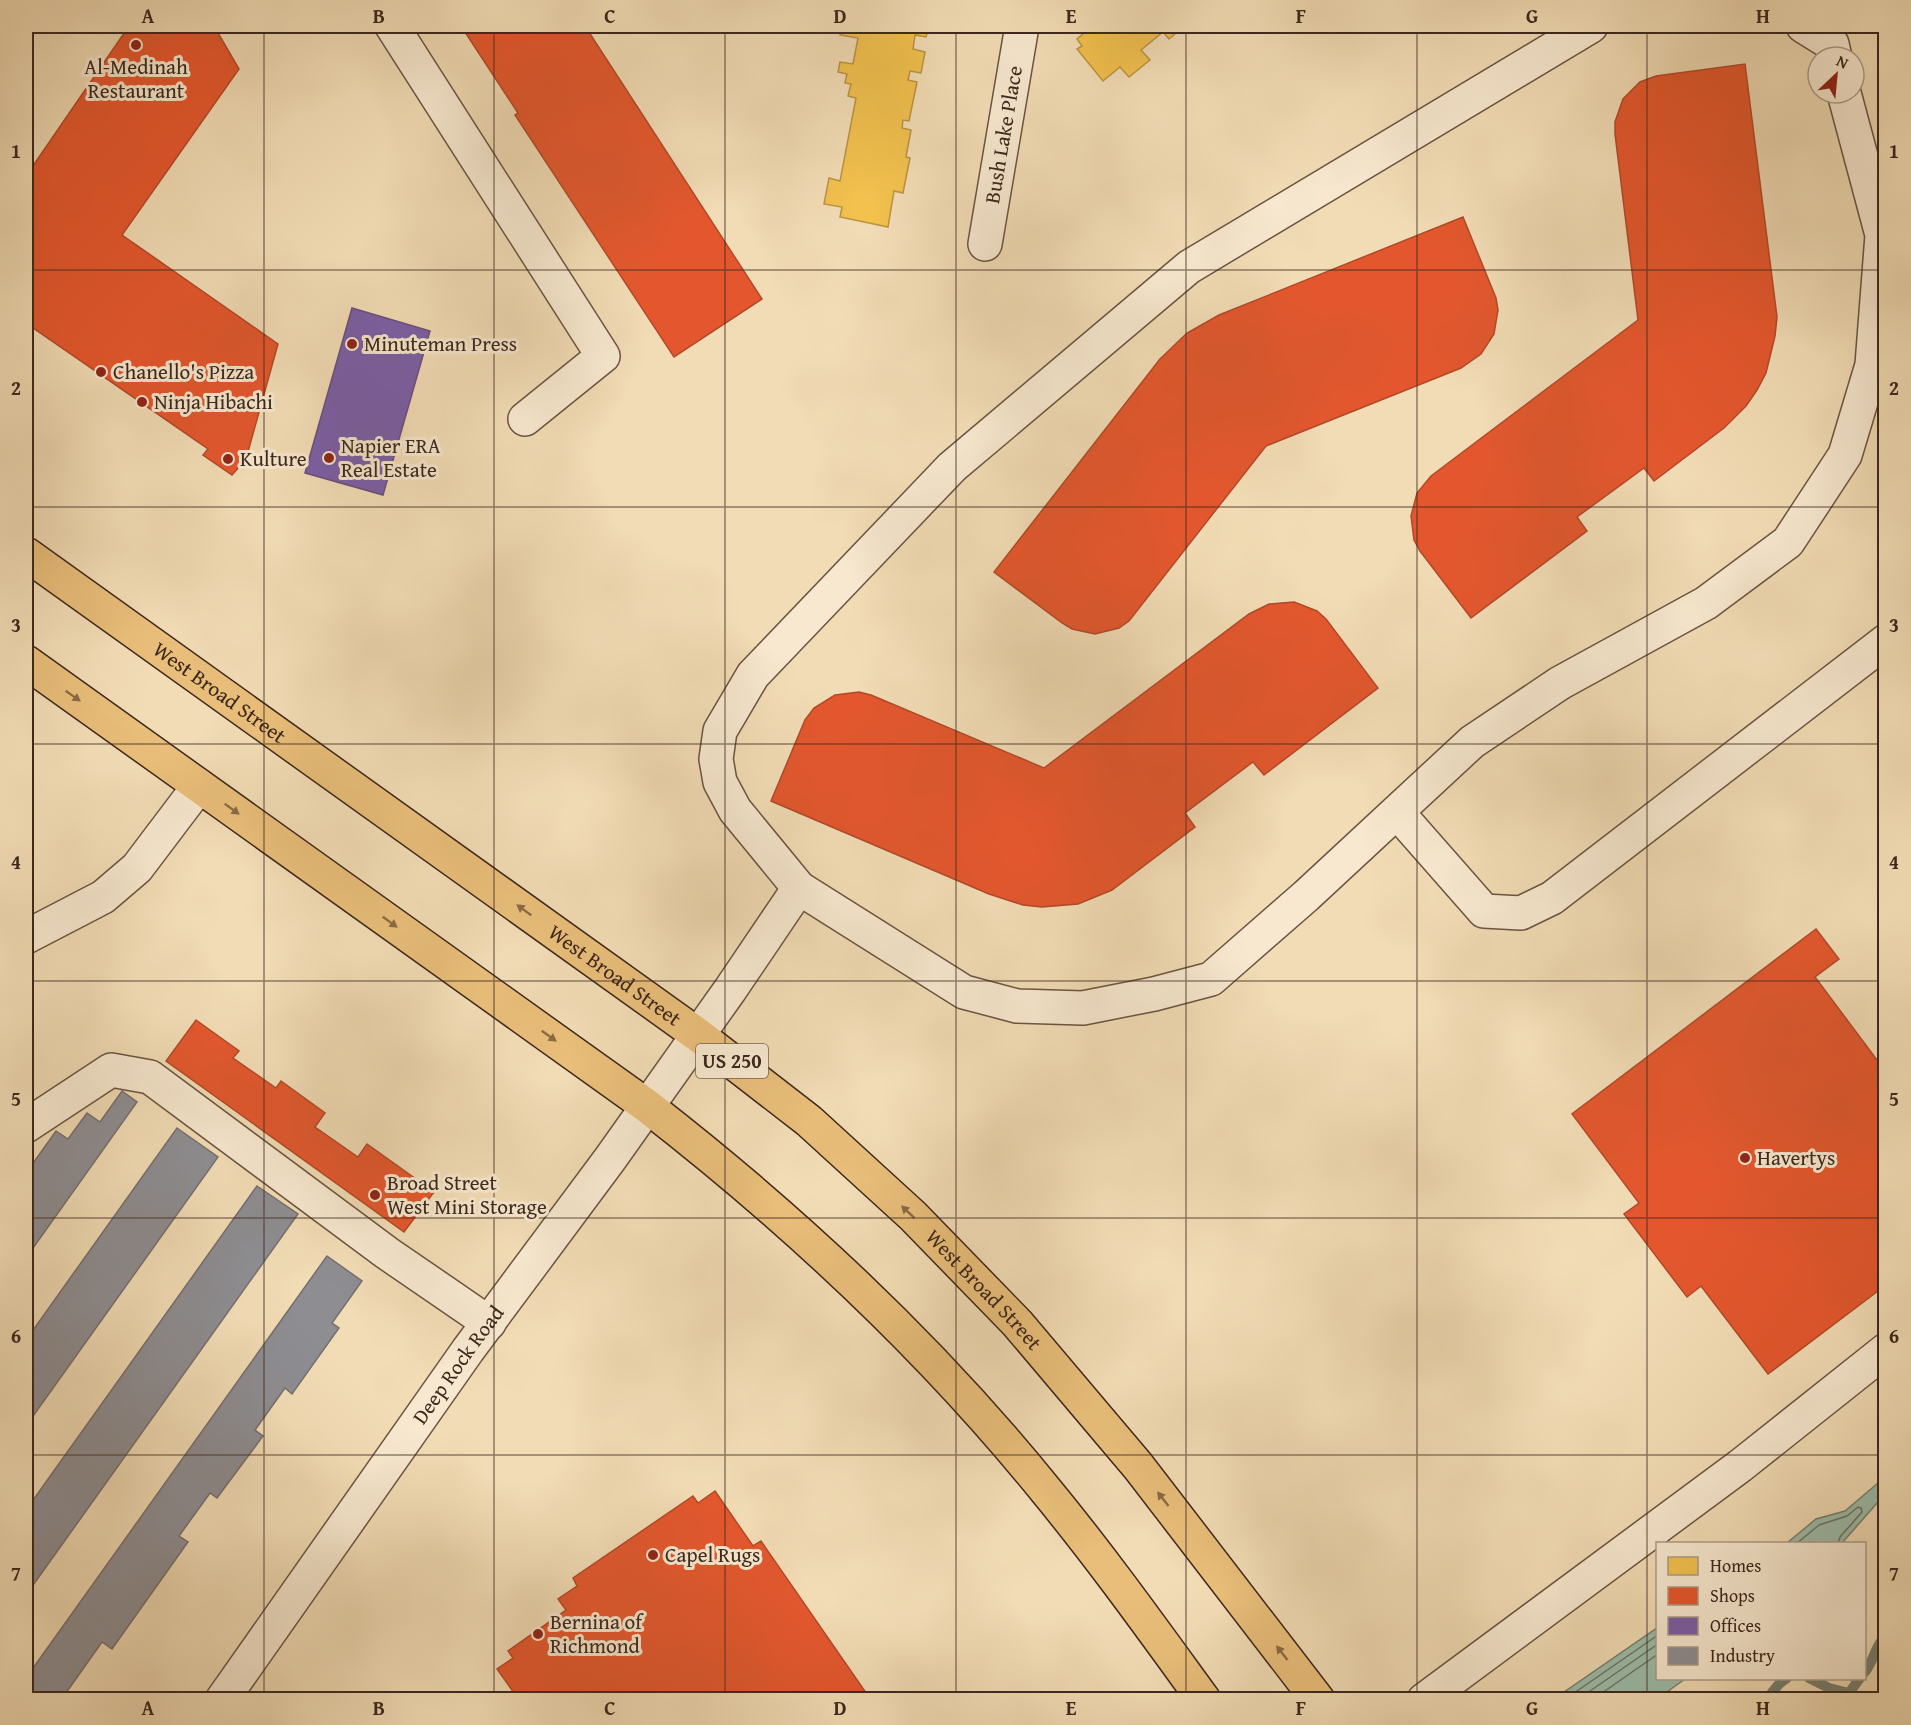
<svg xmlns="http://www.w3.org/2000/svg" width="1911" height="1725" font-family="'Gentium Book Plus',serif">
  <rect width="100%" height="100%" fill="#f2dcb5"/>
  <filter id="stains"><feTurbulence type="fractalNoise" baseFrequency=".00333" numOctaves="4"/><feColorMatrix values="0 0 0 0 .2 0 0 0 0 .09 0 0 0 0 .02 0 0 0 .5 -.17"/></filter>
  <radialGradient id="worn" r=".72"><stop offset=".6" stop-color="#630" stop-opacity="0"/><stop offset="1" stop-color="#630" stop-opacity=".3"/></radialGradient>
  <!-- water -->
  <path fill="#9cbcaa" stroke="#768071" stroke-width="1.5" d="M1885 1477V1494L1842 1543H1787L1816 1519 1845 1511Z
    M1657 1628 1658 1678 1685 1679 1657 1699H1554Z"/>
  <!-- homes -->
  <path fill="#f2c14e" stroke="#bb933f" stroke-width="1.5" d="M842 26H929L926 37 915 35 913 49 925 52 921 73 910 71 908 80 917 82 909 121 903 120 902 128 911 130 906 157 910 158 903 193 894 191 888 227 840 217 842 207 824 204 829 178 840 181 856 98 848 96 851 84 845 83 847 74 838 72 840 62 853 64 858 38 840 35Z
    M1084 26H1178L1181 29 1169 39 1163 32 1141 50 1150 60 1129 77 1120 67 1103 81 1077 49 1082 46 1077 39 1088 30Z"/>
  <!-- shops -->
  <path fill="#e4572e" stroke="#b24929" stroke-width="1.5" d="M129 26H214L239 69 122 235 278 344 246 459 232 475 203 455 208 449 26 323V176Z
    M461 26H585L762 299 674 357 515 115 518 113Z
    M1745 64 1777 317 1775 336 1766 373 1757 390 1746 406 1724 428 1654 481 1644 468 1577 517 1587 531 1471 618 1420 551 1414 540 1411 516 1417 493 1431 476 1638 320 1615 134V122L1623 99 1640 82 1656 76Z
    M1463 217 1496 298 1498 310 1494 334 1481 354 1461 368 1266 446 1129 621 1119 628 1095 634 1072 629 1062 623 994 572 1160 359 1187 333 1219 315Z
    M1294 602 1317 611 1326 619 1378 688 1264 775 1253 762 1185 813 1195 827 1112 890 1078 904 1042 907 1023 905 989 894 771 801 805 720 814 708 835 695 859 692 871 695 1044 768 1249 614 1269 604Z
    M1816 929 1839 959 1815 977 1886 1072V1285L1768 1374 1701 1286 1687 1297 1624 1214 1639 1203 1572 1114Z
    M196 1020 239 1051 233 1058 276 1088 281 1081 325 1113 315 1127 358 1157 367 1144 434 1192 404 1232 166 1061Z
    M715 1491 753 1546 761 1541 871 1700H519L497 1669 513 1658 508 1651 566 1610 558 1599 577 1586 573 1578 693 1496 698 1503Z"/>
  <!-- offices -->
  <path fill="#7b5ea7" stroke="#684e7d" stroke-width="1.5" d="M352 308 430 331 383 495 305 473Z"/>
  <!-- industry -->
  <path fill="#8d8d92" stroke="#756e6f" stroke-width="1.5" d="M122 1091 137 1102 26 1258V1173L56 1131 68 1139 87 1113 100 1122Z
    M177 1128 218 1157 26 1426V1340Z
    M257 1186 298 1214 26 1595V1510Z
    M327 1256 362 1281 332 1323 339 1328 292 1394 285 1388 255 1430 263 1436 217 1498 210 1493 179 1536 188 1542 112 1649 102 1642 61 1700H26V1678Z"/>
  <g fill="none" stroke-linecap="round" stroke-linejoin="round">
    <!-- shore -->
    <path stroke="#6c7263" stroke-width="1.5" d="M1796 1544 1819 1525 1847 1516 1858 1507 1861 1508 1862 1512 1840 1537 1838 1544
      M1564 1700 1658 1635
      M1577 1700 1658 1644
      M1592 1700 1658 1654"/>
    <!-- stream -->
    <path stroke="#768071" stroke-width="10" d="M1864 1673C1875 1660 1873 1649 1886 1635
      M1809 1678 1829 1688 1849 1693 1860 1678
      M1766 1700 1779 1684 1787 1678"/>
    <defs>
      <g id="minor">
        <path d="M392 26 603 356 525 419"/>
        <path d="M1591 26 1189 267 952 467 753 675 720 731 716 759 720 782 735 810 799 888 964 992 1017 1006 1083 1008 1154 994 1211 979 1306 896 1472 742 1560 683 1706 603 1788 542 1845 455 1872 365 1882 235 1844 93"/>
        <path d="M1803 26 1832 44 1835 57"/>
        <path id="s1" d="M985 244 1022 26"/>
        <path d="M1397 812 1484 911 1521 913 1552 898 1886 641"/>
        <path d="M26 937 103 897 137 868 199 786"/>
        <path d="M26 1126 111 1070 150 1077 387 1253 489 1323"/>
        <path id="s2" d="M222 1700 468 1350 610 1159 730 990 799 888"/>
        <path d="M1424 1700 1740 1466 1886 1350"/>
      </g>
      <g id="major">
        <path id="s3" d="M26 554 698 1035 809 1121 913 1216 1017 1323 1138 1466 1318 1700"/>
        <path d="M26 662 647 1106C795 1221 931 1348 1048 1493 1103 1560 1153 1630 1204 1700"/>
      </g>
    </defs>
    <!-- minor casing -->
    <use href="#minor" stroke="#6a5442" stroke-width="36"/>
    <!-- major casing -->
    <use href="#major" stroke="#3c271c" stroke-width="36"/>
    <!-- minor -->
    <use href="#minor" stroke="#f7e8cf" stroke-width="33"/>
    <!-- major -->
    <use href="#major" stroke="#e9be7a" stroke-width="33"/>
  </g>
  <!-- one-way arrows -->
  <defs><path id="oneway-solid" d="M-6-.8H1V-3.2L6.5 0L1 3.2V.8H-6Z" transform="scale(1.5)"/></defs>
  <g fill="#8a6b46">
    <use href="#oneway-solid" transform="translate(73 696) rotate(35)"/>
    <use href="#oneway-solid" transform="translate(232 809) rotate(36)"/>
    <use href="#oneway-solid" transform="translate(524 910) rotate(-144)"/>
    <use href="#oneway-solid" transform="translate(390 922) rotate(36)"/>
    <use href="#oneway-solid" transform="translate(549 1036) rotate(36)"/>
    <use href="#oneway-solid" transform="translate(908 1212) rotate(-137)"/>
    <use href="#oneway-solid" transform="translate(1163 1499) rotate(-128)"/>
    <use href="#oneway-solid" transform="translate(1282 1653) rotate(-128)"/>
  </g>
  <!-- grid -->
  <path fill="none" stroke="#3c271c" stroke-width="1.5" stroke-opacity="0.55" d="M264 26V1700M494 26V1700M725 26V1700M956 26V1700M1186 26V1700M1417 26V1700M1647 26V1700M26 270H1886M26 507H1886M26 744H1886M26 981H1886M26 1218H1886M26 1455H1886"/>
  <!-- markers -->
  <g fill="#8f2418" stroke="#f7e8cf" stroke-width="2">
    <circle cx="136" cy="45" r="6"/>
    <circle cx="352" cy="344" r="6"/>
    <circle cx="101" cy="372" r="6"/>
    <circle cx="142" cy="402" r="6"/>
    <circle cx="329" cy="458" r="6"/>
    <circle cx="228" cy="459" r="6"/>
    <circle cx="1745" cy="1158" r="6"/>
    <circle cx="375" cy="1195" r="6"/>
    <circle cx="653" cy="1555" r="6"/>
    <circle cx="538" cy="1634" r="6"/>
  </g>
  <g text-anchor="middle" stroke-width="6" stroke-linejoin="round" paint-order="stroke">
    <!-- shield labels -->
    <rect fill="#f7e8cf" stroke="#746152" stroke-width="1.5" x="696" y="1044" width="72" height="34" rx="4.5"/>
    <g font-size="20" font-weight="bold" fill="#3c271c">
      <text x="732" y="1068">US 250</text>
    </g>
    <!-- poi labels -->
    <g font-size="21" fill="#3c271c" stroke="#f7e8cf" text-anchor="start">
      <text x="136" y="74" text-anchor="middle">Al-Medinah<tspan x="136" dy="24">Restaurant</tspan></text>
      <text x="364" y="351">Minuteman Press</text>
      <text x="113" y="379">Chanello's Pizza</text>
      <text x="154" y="409">Ninja Hibachi</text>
      <text x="341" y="453">Napier ERA<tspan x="341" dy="24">Real Estate</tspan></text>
      <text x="240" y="466">Kulture</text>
      <text x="1757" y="1165">Havertys</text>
      <text x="387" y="1190">Broad Street<tspan x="387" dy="24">West Mini Storage</tspan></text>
      <text x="665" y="1562">Capel Rugs</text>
      <text x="550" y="1629">Bernina of<tspan x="550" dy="24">Richmond</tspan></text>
    </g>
    <!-- street labels -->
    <g font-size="21" fill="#3c271c" stroke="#f7e8cf">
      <text dy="7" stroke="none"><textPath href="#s1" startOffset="111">Bush Lake Place</textPath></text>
      <text dy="7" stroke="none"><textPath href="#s3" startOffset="238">West Broad Street</textPath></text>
      <text dy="7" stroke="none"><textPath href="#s3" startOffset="724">West Broad Street</textPath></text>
      <text dy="7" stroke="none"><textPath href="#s3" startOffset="1210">West Broad Street</textPath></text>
      <text dy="7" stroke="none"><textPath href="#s2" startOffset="410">Deep Rock Road</textPath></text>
    </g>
  </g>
  <!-- margin -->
  <rect width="1911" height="1725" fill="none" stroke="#f2dcb5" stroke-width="66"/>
  <!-- legend -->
  <rect x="1656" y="1542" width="210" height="138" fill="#f7e8cf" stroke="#ac9b87" stroke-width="1.5"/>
  <rect x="1668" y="1557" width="30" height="18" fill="#f2c14e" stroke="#ac9b87" stroke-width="1.5"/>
  <text x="1710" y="1572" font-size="18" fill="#3c271c">Homes</text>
  <rect x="1668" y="1587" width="30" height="18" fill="#e4572e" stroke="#ac9b87" stroke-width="1.5"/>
  <text x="1710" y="1602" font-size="18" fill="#3c271c">Shops</text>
  <rect x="1668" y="1617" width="30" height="18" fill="#7b5ea7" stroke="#ac9b87" stroke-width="1.5"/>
  <text x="1710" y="1632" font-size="18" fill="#3c271c">Offices</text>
  <rect x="1668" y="1647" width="30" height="18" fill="#8d8d92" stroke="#ac9b87" stroke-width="1.5"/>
  <text x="1710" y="1662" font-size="18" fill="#3c271c">Industry</text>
  <!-- north arrow -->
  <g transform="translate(1836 75) rotate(26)"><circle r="28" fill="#f7e8cf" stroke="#ac9b87" stroke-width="1.5"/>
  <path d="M0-4.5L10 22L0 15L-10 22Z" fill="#8f2418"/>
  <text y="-9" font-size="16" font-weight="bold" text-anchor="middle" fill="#3c271c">N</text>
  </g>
  <rect x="33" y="33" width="1845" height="1659" fill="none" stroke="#3c271c" stroke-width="2"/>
  <g font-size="20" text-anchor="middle" font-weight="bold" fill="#3c271c">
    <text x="148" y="23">A</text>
    <text x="379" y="23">B</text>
    <text x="610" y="23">C</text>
    <text x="840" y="23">D</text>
    <text x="1071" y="23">E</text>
    <text x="1301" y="23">F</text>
    <text x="1532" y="23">G</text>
    <text x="1763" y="23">H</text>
    <text x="16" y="158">1</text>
    <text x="1894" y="158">1</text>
    <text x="16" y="395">2</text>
    <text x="1894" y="395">2</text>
    <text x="16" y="632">3</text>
    <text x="1894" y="632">3</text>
    <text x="16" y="869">4</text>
    <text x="1894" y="869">4</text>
    <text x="16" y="1106">5</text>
    <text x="1894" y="1106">5</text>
    <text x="16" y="1343">6</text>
    <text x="1894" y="1343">6</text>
    <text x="16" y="1580">7</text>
    <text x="1894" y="1580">7</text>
    <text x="148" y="1715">A</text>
    <text x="379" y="1715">B</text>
    <text x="610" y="1715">C</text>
    <text x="840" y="1715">D</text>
    <text x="1071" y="1715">E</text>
    <text x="1301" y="1715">F</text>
    <text x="1532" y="1715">G</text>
    <text x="1763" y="1715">H</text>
  </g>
  <rect width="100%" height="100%" filter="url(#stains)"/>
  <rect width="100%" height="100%" fill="url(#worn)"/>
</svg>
